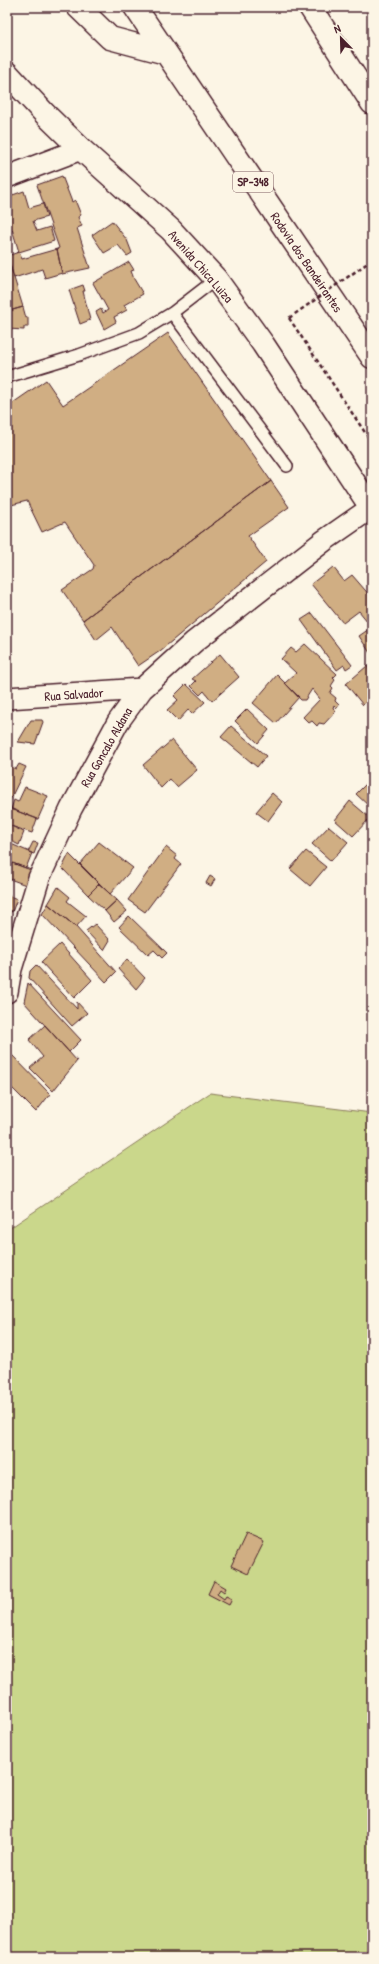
<svg xmlns="http://www.w3.org/2000/svg" width="379" height="1964" font-family="'Patrick Hand',sans-serif">
  <rect width="100%" height="100%" fill="#fcf5e5"/>
  <filter id="ink" filterUnits="userSpaceOnUse"><feTurbulence type="fractalNoise" baseFrequency=".025" numOctaves="2"/><feDisplacementMap in="SourceGraphic" scale="8" xChannelSelector="R" yChannelSelector="G"/><feConvolveMatrix kernelMatrix="1 2 1 2 8 2 1 2 1" color-interpolation-filters="sRGB"/></filter>
  <g filter="url(#ink)">
    <!-- green -->
    <path fill="#cad78b" stroke="#8a7b5b" d="M210 1093 372 1113V1957H7V1230Z"/>
    <!-- building -->
    <path fill="#d0ae83" stroke="#4a1f2b" d="M62 176 72 202 75 200 81 215 78 217 82 226 77 228 90 268 62 274 57 249 59 248 37 185Z
      M24 191 29 208 43 204 47 217 33 221 37 231 50 227 54 241 19 252 12 229 7 231V197Z
      M112 221 127 240 132 253 127 256 118 245 104 253 92 235Z
      M57 249 62 273 45 278 42 269 14 278 7 256 19 252 22 259Z
      M7 255 23 307 9 311 7 305Z
      M129 262 134 270 131 271 134 279 143 294 124 305 127 310 114 317 116 322 104 329 96 312 101 309 103 313 108 310 93 283Z
      M83 285 85 291H83L90 320 80 324 69 290Z
      M23 307 26 318 28 317V327H24V330L8 329 7 318 11 317 9 311Z
      M168 333 271 481 83 620 62 590 93 569 94 565 69 528 65 522 42 532 27 501 7 506V407L46 380 63 405Z
      M271 481 289 507 248 536 266 562 160 651 138 666 112 627 96 640 83 620Z
      M333 567 344 581 352 575 372 598V627L359 611 343 623 311 584Z
      M312 613 352 665 346 669 344 665 337 670 301 620Z
      M372 627V656L359 636Z
      M305 644 337 674 333 678 335 680 331 686 333 688 330 693 336 698 335 701 339 705 337 708 334 705 333 708 336 711 324 724 319 723 317 726 312 721 309 723 303 717 320 699 312 689 305 700H301L299 698 285 683 296 673 281 659 291 648 296 652Z
      M220 654 239 677 212 701 204 691 200 695 191 686 196 681 192 679Z
      M367 666 372 675V695L363 705 346 684Z
      M277 675 299 697 276 723 253 703Z
      M186 684 205 702 192 714 188 710 178 721 167 710 178 700 174 696Z
      M247 709 269 730 258 743 235 721Z
      M31 720H42L43 722 35 744 18 742Z
      M231 726 266 756 257 767 221 737Z
      M172 740 197 770 177 787 170 779 161 788 143 765Z
      M19 764 26 767 8 804 7 765 16 769Z
      M366 784 372 788V809L356 794Z
      M25 787 48 796 38 819 11 809 14 800 18 802Z
      M272 793 282 802 268 821 256 812Z
      M350 801 370 818 353 836 335 820Z
      M7 807 37 819 32 833 11 826 24 832 19 845 7 839Z
      M329 826 348 842 331 861 312 844Z
      M33 842 38 843 34 854 28 852Z
      M99 842 133 868 110 894 80 864Z
      M11 844 32 853 26 868 7 861V854Z
      M166 847 177 856 175 859 181 864 145 912 128 900Z
      M306 851 326 867 310 886 290 869Z
      M69 854 99 884 88 895 62 868Z
      M7 861 31 870 26 885 7 878Z
      M210 876 215 879 211 886 206 883Z
      M99 884 117 900 105 911 88 895Z
      M58 887 70 897 67 901 86 916 76 927 48 904Z
      M7 895 17 899 12 912 7 910Z
      M117 900 127 911 114 922 105 911Z
      M48 904 76 927 116 972 106 982 42 914Z
      M129 916 167 953 162 958 154 950 148 955 119 927Z
      M95 924 110 940 104 950 86 931Z
      M60 944 92 980 74 998 41 962Z
      M127 959 145 978 136 989 118 969Z
      M36 965 77 1009V1002L87 1013 72 1026 29 978 30 971Z
      M28 983 81 1040 69 1052 24 1002Z
      M45 1025 77 1061 53 1091 30 1068 43 1057 29 1040Z
      M11 1054 50 1094 36 1112 7 1083Z
      M246 1534 264 1542 248 1574 231 1566Z
      M214 1581 226 1588 224 1592 220 1589 217 1594 224 1599 226 1596 232 1599 229 1605 208 1594Z"/>
    <g fill="none" stroke-linecap="round" stroke-linejoin="round">
      <defs>
        <path id="lane" d="M172 313 287 466
          M7 377 79 355 139 333 172 313 216 279"/>
        <path id="street" d="M7 177 81 149
          M7 698 142 689
          M7 992 11 969 39 878 71 809 118 722 142 689 194 642 325 540 371 508"/>
        <path id="secondary" d="M7 73 45 114 81 149 171 230 216 279 263 344 372 509"/>
        <path id="highway" d="M78 7 110 38 166 53
          M135 7 372 357
          M310 7 372 103"/>
      </defs>
      <!-- lane casing -->
      <use href="#lane" stroke="#4a1f2b" stroke-width="14"/>
      <!-- street casing -->
      <use href="#street" stroke="#4a1f2b" stroke-width="24"/>
      <!-- secondary casing -->
      <use href="#secondary" stroke="#4a1f2b" stroke-width="25"/>
      <!-- highway casing -->
      <use href="#highway" stroke="#4a1f2b" stroke-width="25"/>
      <!-- path -->
      <path stroke="#4a1f2b" stroke-width="2.5" stroke-dasharray="4 3" stroke-linecap="butt" d="M289 318 372 443"/>
      <!-- lane -->
      <use href="#lane" stroke="#fcf5e5" stroke-width="11"/>
      <!-- street -->
      <use href="#street" stroke="#fcf5e5" stroke-width="21"/>
      <!-- secondary -->
      <use href="#secondary" stroke="#fcf5e5" stroke-width="22"/>
      <!-- highway -->
      <use href="#highway" stroke="#fcf5e5" stroke-width="22"/>
      <!-- path-bridge -->
      <path stroke="#4a1f2b" stroke-width="2.5" stroke-dasharray="4 3" stroke-linecap="butt" d="M289 318 372 260"/>
    </g>
  </g>
  <g text-anchor="middle" stroke-width="3" stroke-linejoin="round" paint-order="stroke">
    <!-- shield labels -->
    <rect fill="#fcf5e5" stroke="#7f5f63" stroke-width="1" x="233" y="172" width="40" height="20" rx="3"/>
    <g font-size="12" font-weight="bold" fill="#4a1f2b">
      <text x="253" y="186">SP-348</text>
    </g>
    <!-- street labels -->
    <g font-size="13" fill="#4a1f2b" stroke="#fcf5e5">
      <text transform="translate(307 262) rotate(56)" y="5">Rodovia dos Bandeirantes</text>
      <text transform="translate(201 266) rotate(49)" y="5">Avenida Chica Luiza</text>
      <text transform="translate(74 694) rotate(-4)" y="5">Rua Salvador</text>
      <text transform="translate(106 747) rotate(-60)" y="5">Rua Goncalo Aldana</text>
    </g>
  </g>
  <!-- margin -->
  <rect width="379" height="1964" fill="none" stroke="#fcf5e5" stroke-width="24"/>
  <rect x="12" y="12" width="355" height="1940" fill="none" stroke="#4a1f2b" stroke-width="1.5" filter="url(#ink)"/>
  <!-- north arrow -->
  <g transform="translate(341 38) rotate(337)" stroke="#fcf5e5" stroke-width="3" paint-order="stroke">
  <path d="M0-3L7 15L0 10L-7 15Z" fill="#4a1f2b"/>
  <text y="-6" font-size="11" font-weight="bold" text-anchor="middle" fill="#4a1f2b">N</text>
  </g>
</svg>
